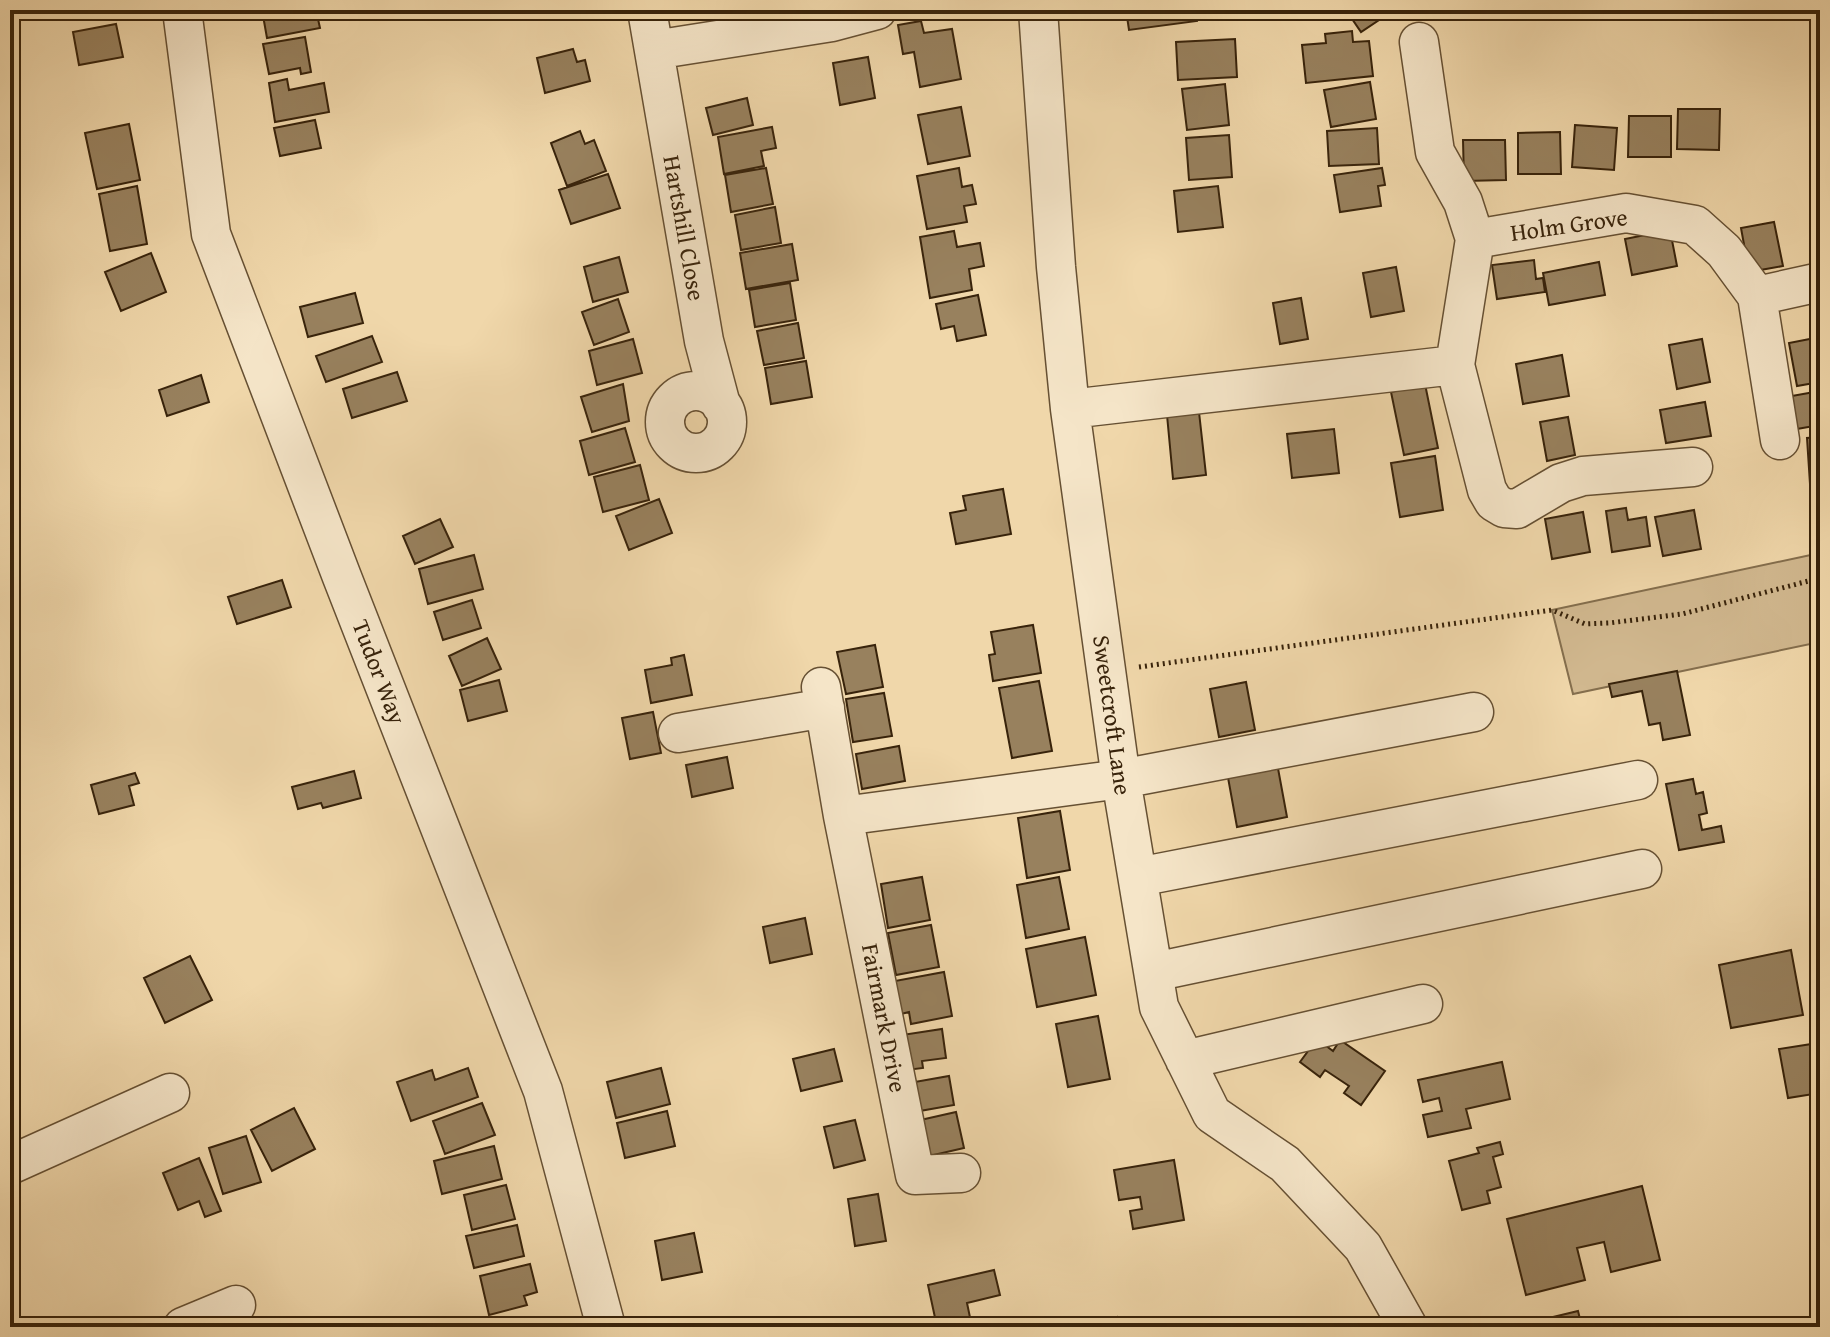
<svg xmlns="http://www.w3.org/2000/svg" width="1830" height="1337" font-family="'Gentium Book Plus',serif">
  <rect width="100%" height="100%" fill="#f0d7aa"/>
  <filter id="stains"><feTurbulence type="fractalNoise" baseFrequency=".0025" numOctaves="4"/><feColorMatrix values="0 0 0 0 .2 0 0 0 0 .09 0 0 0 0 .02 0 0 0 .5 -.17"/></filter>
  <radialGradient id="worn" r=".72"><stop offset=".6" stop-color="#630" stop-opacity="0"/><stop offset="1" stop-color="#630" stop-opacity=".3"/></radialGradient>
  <!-- green -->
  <path fill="#d1b88f" stroke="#846e4d" stroke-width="2" d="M1820 553V642L1573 694 1552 610Z"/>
  <!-- building -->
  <path fill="#98815e" stroke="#38230b" stroke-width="2" d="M262 10H316L320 28 267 38Z
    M1126 10H1196L1197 21 1129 30Z
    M1346 10H1394L1361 32Z
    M921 21 924 33 952 29 961 79 920 87 914 52 903 54 898 25Z
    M116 24 123 57 79 65 73 32Z
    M1352 31 1353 42 1369 41 1373 76 1306 83 1302 45 1326 43 1325 34Z
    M305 37 311 72 301 74 300 68 269 74 263 44Z
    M1235 39 1237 77 1178 80 1176 42Z
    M573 49 577 62 585 60 590 81 545 93 537 58Z
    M868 57 875 98 840 105 833 63Z
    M287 79 289 90 324 83 329 112 275 122 269 83Z
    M1370 82 1376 119 1331 127 1324 90Z
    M1225 84 1229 125 1187 130 1182 89Z
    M747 98 753 125 713 135 706 108Z
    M961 107 970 156 928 164 918 115Z
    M1678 109H1720L1719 150 1677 149Z
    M1629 116H1671V157H1628Z
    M315 120 321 148 280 156 274 128Z
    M129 124 140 180 97 189 85 133Z
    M1575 125 1617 128 1614 170 1572 167Z
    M772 127 776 148 761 151 764 166 724 174 718 137Z
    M1377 128 1379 164 1329 166 1327 131Z
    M580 131 585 144 594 140 606 171 567 186 551 143Z
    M1560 132 1561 174H1518V133Z
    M1229 135 1232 177 1189 180 1186 138Z
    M1463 140H1505L1506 180 1464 181Z
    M766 168 773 204 731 212 725 175Z
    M959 168 962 187 972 185 976 204 964 206 967 222 927 229 917 176Z
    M1382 168 1385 185 1378 186 1381 206 1340 212 1334 175Z
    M608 174 620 208 571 224 559 190Z
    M137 186 147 244 110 251 99 194Z
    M1218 186 1223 227 1178 232 1174 191Z
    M775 207 781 243 741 250 735 215Z
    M1774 222 1783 266 1749 272 1741 228Z
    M1670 230 1677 266 1632 275 1625 239Z
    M954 231 957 247 980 243 984 266 969 269 972 290 930 298 920 237Z
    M792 244 798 280 746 289 740 253Z
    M151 253 166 292 121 311 105 272Z
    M619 257 628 292 593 302 584 267Z
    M1534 260 1536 279 1543 278 1545 292 1497 299 1492 265Z
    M1599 262 1605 295 1549 305 1543 273Z
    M1396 267 1404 311 1371 317 1363 273Z
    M790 283 796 320 755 327 749 290Z
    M355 293 363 323 308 337 300 307Z
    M978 295 986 335 957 341 954 326 941 329 936 304Z
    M1301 298 1308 339 1280 344 1273 303Z
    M618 299 629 332 594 345 582 312Z
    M798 323 804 358 764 365 757 331Z
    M372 336 382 362 326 382 316 356Z
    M1820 337V382L1797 386 1789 343Z
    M633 339 642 373 597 385 589 351Z
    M1702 339 1710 382 1677 389 1669 345Z
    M1562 355 1569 396 1523 404 1516 364Z
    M806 361 812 397 771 404 765 368Z
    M397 372 407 401 352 418 343 389Z
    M201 375 209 402 167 416 159 390Z
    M623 384 629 421 592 432 581 397Z
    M1425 384 1438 448 1404 455 1391 392Z
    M1820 391V425L1791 430 1786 397Z
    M1705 402 1711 436 1666 443 1660 410Z
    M1199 412 1206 475 1173 479 1167 415Z
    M1568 417 1575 455 1547 461 1540 422Z
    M625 428 635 462 589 475 580 441Z
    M1334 429 1339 473 1292 478 1287 434Z
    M1820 437V483L1810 484 1807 438Z
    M1435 456 1443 510 1400 517 1391 463Z
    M640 465 649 500 603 512 594 477Z
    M1003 489 1011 534 956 544 950 513 966 510 963 496Z
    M659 499 672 533 629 550 616 516Z
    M1626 508 1628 520 1646 517 1650 546 1612 552 1606 511Z
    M1694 510 1701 549 1663 556 1655 517Z
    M1583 512 1590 552 1552 559 1545 519Z
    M440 519 453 547 415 564 403 536Z
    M474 555 483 589 428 604 419 569Z
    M282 580 291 607 237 624 228 597Z
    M472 600 481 628 443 640 434 612Z
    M1033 625 1041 673 993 681 989 655 995 654 991 632Z
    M487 638 501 669 462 686 449 656Z
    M875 645 883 687 846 694 837 652Z
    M684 655 692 695 651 703 645 670 672 665 671 658Z
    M1677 671 1690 735 1663 740 1660 723 1649 725 1642 691 1612 697 1609 684Z
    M499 680 507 711 468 721 460 690Z
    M1039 681 1052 751 1012 758 999 688Z
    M1246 682 1255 730 1219 737 1210 689Z
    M884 693 892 736 853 742 846 699Z
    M653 712 661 753 630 759 622 718Z
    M899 746 905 781 862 789 856 754Z
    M727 757 733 788 692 797 686 765Z
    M1277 763 1287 817 1237 827 1227 772Z
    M354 771 361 798 323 808 321 803 298 809 292 787Z
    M135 773 139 783 129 786 134 805 99 814 91 785Z
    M1693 779 1696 794 1703 792 1707 813 1699 815 1702 830 1721 826 1724 842 1679 850 1666 784Z
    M1060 811 1070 870 1027 878 1018 818Z
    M922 877 930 920 888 928 881 884Z
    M1059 877 1069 929 1026 938 1017 885Z
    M805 918 812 954 770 963 763 927Z
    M931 925 939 967 896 975 888 933Z
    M1085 937 1096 995 1037 1007 1026 949Z
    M1791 950 1803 1015 1731 1028 1719 965Z
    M190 956 212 1000 165 1023 144 978Z
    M944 972 952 1016 911 1024 909 1012 901 1014 895 981Z
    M1098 1016 1110 1079 1068 1087 1056 1024Z
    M942 1029 946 1058 922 1061 923 1068 907 1070 902 1035Z
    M1317 1039 1333 1051 1340 1040 1385 1071 1361 1105 1344 1093 1349 1086 1325 1070 1320 1077 1300 1062Z
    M1818 1043 1820 1093 1788 1098 1779 1049Z
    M834 1049 842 1081 801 1091 793 1059Z
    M1502 1062 1510 1099 1466 1109 1471 1128 1428 1137 1423 1115 1442 1111 1439 1098 1423 1102 1418 1080Z
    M468 1068 478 1097 411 1121 397 1082 432 1070 435 1080Z
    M661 1068 670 1104 616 1118 607 1082Z
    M949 1076 954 1105 914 1112 909 1083Z
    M482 1103 495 1135 445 1154 433 1121Z
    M294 1108 315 1149 272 1171 251 1130Z
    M667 1111 675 1146 625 1158 617 1123Z
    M956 1112 964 1148 925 1157 916 1121Z
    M855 1120 865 1160 834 1168 824 1127Z
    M246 1136 261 1182 223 1194 209 1148Z
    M1500 1142 1503 1154 1493 1157 1501 1187 1487 1191 1490 1203 1462 1210 1449 1161 1479 1153 1477 1148Z
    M494 1146 502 1179 442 1194 434 1161Z
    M199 1158 221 1211 205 1217 199 1201 178 1210 163 1173Z
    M1174 1160 1184 1220 1133 1229 1130 1211 1142 1209 1140 1197 1119 1200 1114 1170Z
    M506 1185 515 1219 472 1230 464 1195Z
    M1642 1186 1660 1260 1611 1272 1604 1242 1577 1248 1585 1280 1526 1295 1507 1219Z
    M878 1194 886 1241 855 1246 848 1199Z
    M517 1225 524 1256 474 1268 466 1236Z
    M694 1233 702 1272 662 1280 655 1241Z
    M530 1264 537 1292 524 1296 527 1305 489 1315 480 1276Z
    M994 1270 1000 1295 967 1303 972 1327H937L928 1285Z
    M1578 1311 1582 1327H1529L1528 1323Z
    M1117 1317 1119 1327H1077V1326Z"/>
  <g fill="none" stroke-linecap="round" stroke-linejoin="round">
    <defs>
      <path id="minor" d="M182 10 211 234 342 577 543 1091 606 1327
        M647 10 704 341 721 405
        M1038 10 1056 267 1070 409 1121 779 1159 1007 1212 1114 1285 1164 1363 1247 1408 1327
        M1419 42 1435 152 1463 202 1475 239
        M654 50 832 22 877 10
        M1757 296 1780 440
        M1455 365 1487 490 1494 502 1504 508 1517 509 1561 483 1583 476 1693 467
        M665 422a31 31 0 1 1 62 0a31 31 0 1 1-62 0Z
        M1070 409 1455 365 1475 239 1626 213 1695 225 1724 251 1757 296 1820 282
        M821 687 843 816 915 1175 961 1173
        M678 733 825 708
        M843 816 1121 779 1474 712
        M1138 877 1638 780
        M1154 972 1642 869
        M1185 1060 1423 1004
        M10 1165 170 1093
        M183 1327 236 1305"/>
    </defs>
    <!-- minor casing -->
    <use href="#minor" stroke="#665033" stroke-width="41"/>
    <!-- path -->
    <path stroke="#38230b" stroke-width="5" stroke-dasharray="2 4" stroke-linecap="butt" d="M1139 667 1552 610 1585 624 1609 623 1682 614 1820 578"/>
    <!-- minor -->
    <use href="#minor" stroke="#f5e5c8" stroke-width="38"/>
  </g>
  <g text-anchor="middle" stroke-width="7" stroke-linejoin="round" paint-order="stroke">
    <!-- street labels -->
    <g font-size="24" fill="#38230b" stroke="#f5e5c8">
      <text transform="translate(1569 225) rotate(-8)" y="8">Holm Grove</text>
      <text transform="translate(684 228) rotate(80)" y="8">Hartshill Close</text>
      <text transform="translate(379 672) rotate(69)" y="8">Tudor Way</text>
      <text transform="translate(1112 715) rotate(82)" y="8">Sweetcroft Lane</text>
      <text transform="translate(884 1018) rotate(79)" y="8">Fairmark Drive</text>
    </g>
  </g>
  <!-- margin -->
  <rect width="1830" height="1337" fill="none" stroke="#f0d7aa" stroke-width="40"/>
  <rect x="12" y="12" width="1806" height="1313" fill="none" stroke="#38230b" stroke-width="4"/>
  <rect x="20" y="20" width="1790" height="1297" fill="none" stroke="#38230b" stroke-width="2"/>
  <rect width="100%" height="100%" filter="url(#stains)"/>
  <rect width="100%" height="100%" fill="url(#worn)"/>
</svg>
